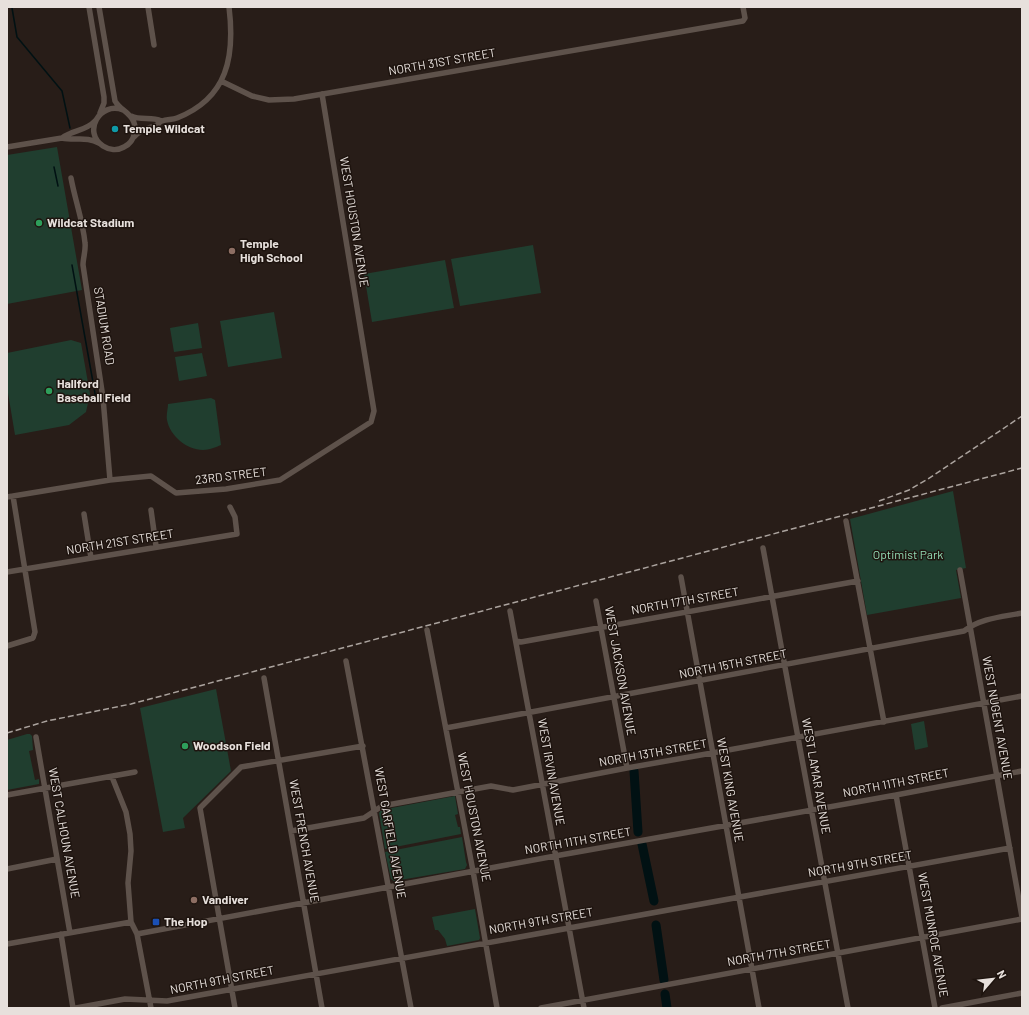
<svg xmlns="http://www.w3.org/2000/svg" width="1029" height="1015" font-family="Barlow,sans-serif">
  <rect width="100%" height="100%" fill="#281d18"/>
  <!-- green -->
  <path fill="#203e2f" d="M57 147 82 290 7 304V155Z
    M533 245 541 293 460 306 451 259Z
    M445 260 454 308 372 322 364 274Z
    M274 312 282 358 228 367 220 321Z
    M198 323 202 348 174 352 170 328Z
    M71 340 81 343 90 394 86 412 69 425 15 435 7 387V353Z
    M202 353 207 376 179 381 175 357Z
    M211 398 215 400 221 445C216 447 209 450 203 450 187 450 170 436 167 420 166 415 168 409 168 404Z
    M953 491 966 568 956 570 961 598 867 615 850 519Z
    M216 689 231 771 183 818 185 828 163 832 140 708Z
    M924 721 928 747 915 750 911 724Z
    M27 734H30L32 736 33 750 29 751 35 780 39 779V784L7 790V740Z
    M455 796 458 814 455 815 458 827H460L461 834 385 849 379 813 381 810Z
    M462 837 466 862 467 865 465 869 394 881 391 879 385 852Z
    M475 909 480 938 479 940 447 946 445 939 438 930H435L432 917Z"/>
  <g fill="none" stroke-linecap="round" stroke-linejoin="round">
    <!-- stream -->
    <path stroke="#011113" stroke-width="1.5" d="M12 8 17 37 62 91 70 128
      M54 167 58 186
      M72 265 96 399"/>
    <!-- river -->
    <path stroke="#011113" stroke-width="9" d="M634 771 638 832
      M642 844 654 901
      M656 925 664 980
      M665 994 667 1008"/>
    <!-- minor -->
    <path stroke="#5e524b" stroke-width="5.5" d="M89 7 104 97V103L100 113
      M99 7 115 101C119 108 125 110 130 116 139 126 135 142 124 147 117 151 109 150 103 146 82 132 100 101 123 110
      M148 7 154 45
      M221 81 252 96 269 100 294 99 743 21 745 18 743 7
      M131 116C141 121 152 116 161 121
      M134 137C140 130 146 129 155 126 158 125 159 122 162 121 167 119 172 120 177 118 228 98 235 56 229 7
      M62 138C73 130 86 131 95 121
      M7 147 62 138C75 141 87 136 99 143
      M71 178C75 200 83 221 85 243 86 250 83 258 83 265L103 398 110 480
      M7 497 110 480 151 476 176 493 226 489 280 480 371 422 374 411 322 94
      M151 510 156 546
      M84 514 91 558
      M846 521 884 722
      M763 548 848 1008
      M960 570 1022 917
      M7 572 237 534 235 517 230 507
      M681 577 759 1008
      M596 601 627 768
      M510 611 584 1008
      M427 630 473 871 497 1008
      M516 641 521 642 858 581
      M7 646 33 638 35 632 13 496
      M346 661 411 1008
      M264 678 322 1008
      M446 728 964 631C981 618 1002 617 1022 613
      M36 737 70 933
      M112 777 126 812 130 834 131 851 128 883 131 922 137 934 151 1008
      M7 795 135 772
      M896 795 935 1008
      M291 831 364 818 382 806 491 786 513 790 627 768 712 753 1022 696
      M7 869 57 859
      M61 934 73 1008
      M137 934 555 856 896 795 1022 771
      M7 944 131 922
      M76 1008 125 999 167 1001 1010 848
      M235 1008 200 808 241 767 363 746
      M541 1008 1022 919
      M942 1008 1022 993"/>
    <!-- rail -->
    <path stroke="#aba39e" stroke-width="1.5" stroke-dasharray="6 3" stroke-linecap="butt" d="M879 501 909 490 928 479 1022 416
      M7 733 47 721 131 704 1022 468"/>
  </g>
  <!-- markers -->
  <circle fill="#0f9aa8" stroke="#1e140f" stroke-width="1.5" cx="115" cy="129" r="4"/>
  <g fill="#2e9e5b" stroke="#1e140f" stroke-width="1.5">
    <circle cx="39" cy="223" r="4"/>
    <circle cx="49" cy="391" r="4"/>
    <circle cx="185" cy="746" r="4"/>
  </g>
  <g fill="#8d6e63" stroke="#1e140f" stroke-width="1.5">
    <circle cx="232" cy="251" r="4"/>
    <circle cx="194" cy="900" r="4"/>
  </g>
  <rect fill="#1a4fb4" stroke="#1e140f" stroke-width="1.5" x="152" y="918" width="8" height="8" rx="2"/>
  <g text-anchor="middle" stroke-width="3" stroke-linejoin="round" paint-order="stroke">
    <!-- street labels -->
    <g font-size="12" fill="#e7e0dc" stroke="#1e140f">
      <text transform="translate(442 62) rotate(-10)" y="4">NORTH 31ST STREET</text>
      <text transform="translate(354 222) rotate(81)" y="4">WEST HOUSTON AVENUE</text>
      <text transform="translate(104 326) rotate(81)" y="4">STADIUM ROAD</text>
      <text transform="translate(231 476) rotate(-7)" y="4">23RD STREET</text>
      <text transform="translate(120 542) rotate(-9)" y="4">NORTH 21ST STREET</text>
      <text transform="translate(685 601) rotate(-10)" y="4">NORTH 17TH STREET</text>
      <text transform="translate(733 664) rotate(-11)" y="4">NORTH 15TH STREET</text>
      <text transform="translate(620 671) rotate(80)" y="4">WEST JACKSON AVENUE</text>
      <text transform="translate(997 718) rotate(80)" y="4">WEST NUGENT AVENUE</text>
      <text transform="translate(653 753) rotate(-10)" y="4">NORTH 13TH STREET</text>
      <text transform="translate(551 772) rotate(80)" y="4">WEST IRVIN AVENUE</text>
      <text transform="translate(816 776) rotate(80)" y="4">WEST LAMAR AVENUE</text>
      <text transform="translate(896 783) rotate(-11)" y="4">NORTH 11TH STREET</text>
      <text transform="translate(730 790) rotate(80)" y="4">WEST KING AVENUE</text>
      <text transform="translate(474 817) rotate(79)" y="4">WEST HOUSTON AVENUE</text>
      <text transform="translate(64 833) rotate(80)" y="4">WEST CALHOUN AVENUE</text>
      <text transform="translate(390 833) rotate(80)" y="4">WEST GARFIELD AVENUE</text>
      <text transform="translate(304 841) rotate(80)" y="4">WEST FRENCH AVENUE</text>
      <text transform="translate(578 841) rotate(-10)" y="4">NORTH 11TH STREET</text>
      <text transform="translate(860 864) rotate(-10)" y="4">NORTH 9TH STREET</text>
      <text transform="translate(541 921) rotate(-10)" y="4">NORTH 9TH STREET</text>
      <text transform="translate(933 935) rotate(80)" y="4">WEST MUNROE AVENUE</text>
      <text transform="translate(779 953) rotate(-10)" y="4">NORTH 7TH STREET</text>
      <text transform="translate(222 980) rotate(-11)" y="4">NORTH 9TH STREET</text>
    </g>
    <!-- poi labels -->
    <g font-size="12" font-weight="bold" fill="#e7e0dc" stroke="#1e140f" text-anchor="start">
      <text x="123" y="133">Temple Wildcat</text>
      <text x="47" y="227">Wildcat Stadium</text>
      <text x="240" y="248">Temple<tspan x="240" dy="14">High School</tspan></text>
      <text x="57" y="388">Hallford<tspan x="57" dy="14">Baseball Field</tspan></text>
      <text x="193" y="750">Woodson Field</text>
      <text x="202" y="904">Vandiver</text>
      <text x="164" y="926">The Hop</text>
    </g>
    <!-- park labels -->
    <g font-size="12" fill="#94deb6" stroke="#1e140f">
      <text x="908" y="559">Optimist Park</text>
    </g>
  </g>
  <!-- border -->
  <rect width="1029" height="1015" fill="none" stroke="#e7e0dc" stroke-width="16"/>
  <!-- north arrow -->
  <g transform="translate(993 979) rotate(62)" stroke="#1e140f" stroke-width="3" paint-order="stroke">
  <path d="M0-3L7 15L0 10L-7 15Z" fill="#e7e0dc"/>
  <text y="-6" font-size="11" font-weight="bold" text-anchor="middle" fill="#e7e0dc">N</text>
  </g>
</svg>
